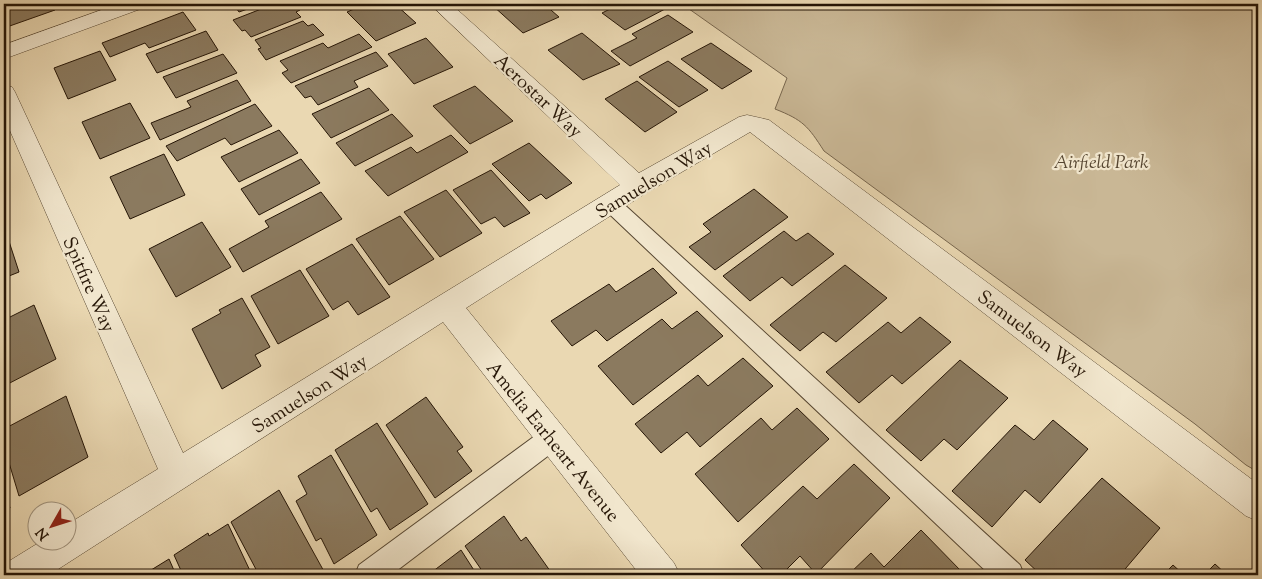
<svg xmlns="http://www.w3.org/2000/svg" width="1262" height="579" font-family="'Sorts Mill Goudy',serif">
  <rect width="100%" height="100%" fill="#ead8b2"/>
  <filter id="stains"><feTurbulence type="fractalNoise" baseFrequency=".004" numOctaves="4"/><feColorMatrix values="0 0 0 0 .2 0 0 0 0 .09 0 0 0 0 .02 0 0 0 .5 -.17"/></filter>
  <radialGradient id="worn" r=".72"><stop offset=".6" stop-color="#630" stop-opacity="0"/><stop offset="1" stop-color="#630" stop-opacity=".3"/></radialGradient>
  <!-- green -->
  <path fill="#c9b795" stroke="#77664e" d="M682 4H1258V472L1246 465 1195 424 824 151C808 126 803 120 775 109L787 78Z"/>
  <!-- building -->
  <path fill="#8b7a5f" stroke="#251506" d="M11 4H52L55 10 4 28V6Z
    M226 4H262L239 12 234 5 228 7Z
    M274 4H294L300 10 296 12 301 17 251 37 245 30 242 31 233 20Z
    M366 4H395L416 23 376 41 347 12Z
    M544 4 559 17 523 33 492 5Z
    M620 4H657L665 9 625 30 602 13Z
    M183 12 196 30 149 48 145 43 110 57 102 43Z
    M668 15 693 32 630 66 611 51 637 38 632 34Z
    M303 21 308 26 313 24 324 35 266 60 258 49 261 48 255 40Z
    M206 31 218 50 157 73 146 54Z
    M582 33 620 64 583 80 548 50Z
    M359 34 372 47 291 83 282 73 288 70 280 61 323 43 328 48Z
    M426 38 453 67 414 84 388 54Z
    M711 43 752 71 722 89 681 59Z
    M100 51 116 80 68 99 54 68Z
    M376 52 388 66 354 81 358 87 318 105 311 96 305 98 295 86Z
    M223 54 237 73 176 98 163 77Z
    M668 61 708 90 679 107 639 77Z
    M237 80 251 101 160 140 151 123 191 107 187 101Z
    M637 81 677 112 645 132 605 99Z
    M475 86 513 121 470 144 433 106Z
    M369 88 389 110 331 138 312 114Z
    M130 103 150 138 100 159 82 122Z
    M255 104 272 126 231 145 225 138 177 161 166 146Z
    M392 114 413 136 355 166 336 143Z
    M279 130 298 153 239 182 221 157Z
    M451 135 468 152 388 196 365 171 411 147 417 153Z
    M529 143 572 183 546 199 541 194 529 201 492 164Z
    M164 154 185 195 130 219 110 177Z
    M301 159 320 183 259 215 241 189Z
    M491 170 530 213 504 227 495 217 481 224 453 190Z
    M754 189 788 217 715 270 689 247 711 232 703 224Z
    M446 190 482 233 440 257 404 212Z
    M321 192 342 219 243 272 229 249 269 227 265 221Z
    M400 216 434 259 389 285 356 239Z
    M202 222 231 267 176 297 149 249Z
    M4 226 19 272 4 278Z
    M784 231 796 241 808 233 834 254 792 286 782 277 750 301 723 276Z
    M352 244 390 297 358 315 348 301 333 310 306 269Z
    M845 265 887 298 836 342 823 332 800 351 770 325Z
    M653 268 677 293 607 341 596 330 572 346 551 321 609 284 616 292Z
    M300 270 329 316 278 344 251 296Z
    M242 298 270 347 255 355 261 366 222 389 192 329 221 313 219 310Z
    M34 305 56 359 4 386V320Z
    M697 311 723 336 633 405 598 366 662 319 672 329Z
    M920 317 951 342 902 384 892 375 859 403 826 372 888 322 901 333Z
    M743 358 773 386 700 447 687 432 661 453 635 424 698 375 708 386Z
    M960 360 1008 398 957 450 944 439 921 461 886 430Z
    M66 396 88 457 19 496 4 446V429Z
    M426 397 463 447 457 451 472 471 435 498 386 425Z
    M797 408 829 439 738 522 695 474 761 418 772 430Z
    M1053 420 1088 449 1040 503 1025 490 992 527 952 491 1015 425 1034 440Z
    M377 423 428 504 390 530 377 508 371 512 335 450Z
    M331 455 377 535 334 564 321 538 316 541 296 501 307 494 298 476Z
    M854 464 890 498 816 574 800 556 781 575H768L741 545 803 486 817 499Z
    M1102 478 1160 528 1120 575H1093L1089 572 1086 575H1041L1025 560Z
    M4 488 10 508 4 511Z
    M279 490 326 575H259L231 522Z
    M504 516 521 541 526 537 553 575H485L465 546Z
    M228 524 252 575H183L174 555 208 533 209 536Z
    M921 530 961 571 957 575H848L871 553 884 567Z
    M461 550 477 575H428Z
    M169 559 176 575H143Z
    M1215 564 1227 575H1204Z
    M1173 565 1184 575H1163Z"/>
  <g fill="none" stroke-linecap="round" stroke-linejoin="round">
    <defs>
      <path id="lane" d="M610 196 617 198 1020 565 1024 575H990L603 208 600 203 603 198Z
        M552 426 561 430 564 438 561 446 391 575H355L359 565 543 430Z"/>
      <path id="street" d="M118 4H146L143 8 4 59V45Z
        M430 4H451L639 173 739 117 747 115 769 120 1258 484V521L1246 516 750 132 646 193 466 308 674 563 680 575H640L443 322 49 575H4L6 563 40 542H68V524L158 469 4 117V85L12 87 15 92 183 453 620 185Z"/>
    </defs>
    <!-- lane casing -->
    <use href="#lane" stroke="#564631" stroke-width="2"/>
    <!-- street casing -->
    <use href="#street" stroke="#564631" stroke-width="1"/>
    <!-- lane -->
    <use href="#lane" fill="#f1e6cd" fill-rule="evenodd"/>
    <!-- street -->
    <use href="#street" fill="#f1e6cd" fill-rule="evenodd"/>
  </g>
  <g text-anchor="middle" stroke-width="4.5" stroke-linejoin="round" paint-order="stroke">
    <!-- street labels -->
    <g font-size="19" fill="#251506" stroke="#f1e6cd">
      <text transform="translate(539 95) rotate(43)" y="7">Aerostar Way</text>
      <text transform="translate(653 179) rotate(-31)" y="7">Samuelson Way</text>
      <text transform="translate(90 284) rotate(66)" y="7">Spitfire Way</text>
      <text transform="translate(1033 333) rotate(37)" y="7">Samuelson Way</text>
      <text transform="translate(309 393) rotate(-32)" y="7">Samuelson Way</text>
      <text transform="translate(554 441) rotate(51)" y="7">Amelia Earheart Avenue</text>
    </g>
    <!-- park labels -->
    <g font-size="19" font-style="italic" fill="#564631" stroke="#f1e6cd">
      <text x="1101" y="168">Airfield Park</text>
    </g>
  </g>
  <!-- margin -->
  <rect width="1262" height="579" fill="none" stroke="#ead8b2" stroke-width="20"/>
  <rect x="5" y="5" width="1252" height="569" fill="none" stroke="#251506" stroke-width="2.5"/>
  <rect x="10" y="10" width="1242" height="559" fill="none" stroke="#251506"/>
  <!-- north arrow -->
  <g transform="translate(52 526) rotate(231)"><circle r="24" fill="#f1e6cd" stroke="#9f927d"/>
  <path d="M0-4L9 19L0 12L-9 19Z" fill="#8f2418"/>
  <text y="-8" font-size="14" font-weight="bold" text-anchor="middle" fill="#251506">N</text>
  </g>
  <rect width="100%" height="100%" filter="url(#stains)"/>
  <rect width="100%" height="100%" fill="url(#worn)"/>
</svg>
